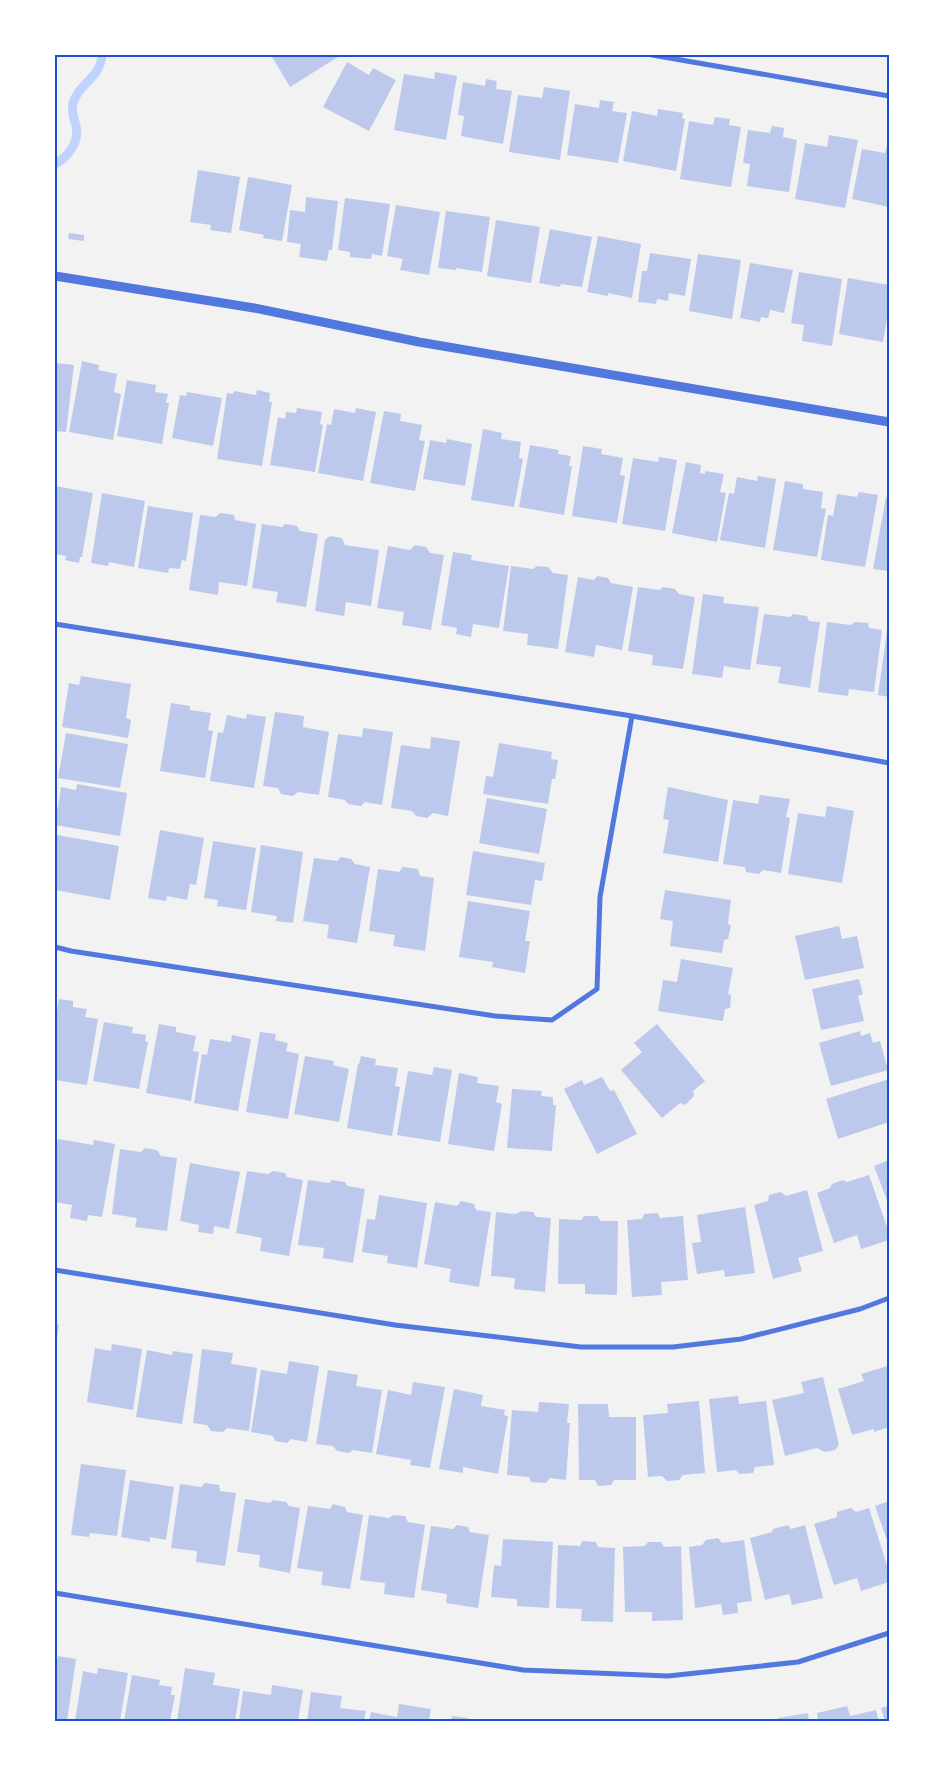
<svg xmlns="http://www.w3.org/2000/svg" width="944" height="1776" font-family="Mulish,sans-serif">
  <rect width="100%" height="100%" fill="#f2f2f2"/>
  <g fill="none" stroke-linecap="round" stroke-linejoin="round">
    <!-- stream -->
    <path stroke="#bfd3fe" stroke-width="9" d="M55 164C68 157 80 142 76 126 74 118 71 112 73 103 79 83 100 79 102 55"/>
  </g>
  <!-- building -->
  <path fill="#bdc9ec" d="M271 55H341L290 87Z
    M347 62 369 75 373 68 396 80 369 131 323 107Z
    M435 72 457 76 446 140 394 130 404 74 434 79Z
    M486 79 497 81 496 89 512 91 503 144 461 136 464 116 458 115 463 82 485 86Z
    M544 87 570 91 560 160 509 152 518 95 542 98Z
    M600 100 614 102 612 111 627 113 618 163 567 155 575 104 599 108Z
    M658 109 683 113 682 118 685 119 676 171 623 161 632 111 657 116Z
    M715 117 730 119 729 125 741 127 731 187 680 179 689 121 713 125Z
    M772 126 784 128 783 137 797 140 789 192 747 186 750 164 743 163 748 130 770 133Z
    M829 135 858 140 845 208 795 199 805 143 827 147Z
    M887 146H889V207L852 199 862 149 885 153Z
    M198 170 240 177 231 233 210 230 211 225 190 222Z
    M248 177 292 185 282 241 263 238 264 235 239 230Z
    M306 197 338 201 332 250H329L327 261 299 257 301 244 287 242 290 210 305 212Z
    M345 198 390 204 382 256 372 254 371 259 350 257V252L338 250Z
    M396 205 440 212 429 275 400 270 403 259 387 256Z
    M446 211 490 217 482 272 456 268V270L438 268Z
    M496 220 540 227 531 283 487 276Z
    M550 229 592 237 582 287 561 284 560 287 539 283Z
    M69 233 84 235V241L68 239Z
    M598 236 641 244 632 298 608 293V296L587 292Z
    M650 253 691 259 685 296 669 293 668 301 657 299 656 304 638 302 642 271H647Z
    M698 254 741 260 732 319 689 311Z
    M750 263 793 270 784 313 770 310 768 318 761 317 760 322 740 318Z
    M799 272 842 279 832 346 802 341 804 325 791 323Z
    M848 278 889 285V307L883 342 839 334Z
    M82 361 99 365 98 370 117 374 114 392 121 394 113 440 69 432Z
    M55 363 74 365 66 432 55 431Z
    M127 380 156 385 155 392 168 394 166 403H169L162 444 117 436Z
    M257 390 270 393 269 402H272L262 466 217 459 227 393 233 394 234 391 256 395Z
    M187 392 222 398 213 446 172 438 180 395 186 396Z
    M297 408 322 412 320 424 323 425 315 472 270 465 278 417 285 419 286 412 296 413Z
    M356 408 376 412 363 481 318 473 327 424 331 425 334 409 355 413Z
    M384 411 401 414 400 421 422 425 419 440 425 441 415 491 370 483Z
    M483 429 502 433 501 439 521 442 519 458 523 459 514 507 471 500Z
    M447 439 472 444 465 486 423 479 430 440 446 443Z
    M530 445 559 450 558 454 571 456 569 466H572L564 515 519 507Z
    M583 446 602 449 601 454 623 458 620 475 625 476 617 523 572 516Z
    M659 457 677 460 665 531 622 524 633 458 658 462Z
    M686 462 701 465 700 473 705 474V471L724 474 720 492 726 493 717 542 672 533Z
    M758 476 776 479 765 548 720 540 729 493 734 494 737 477 757 481Z
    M785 481 803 484V489L823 492 821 508 826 509 817 557 773 550Z
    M55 486 93 493 82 557H80L79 563 65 560 66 556 55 554Z
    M859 492 878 495 865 567 821 560 828 515 833 516 837 494 857 497Z
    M102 493 145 501 134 567 109 562 108 566 91 563Z
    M886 497 889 498V571L873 569Z
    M148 506 193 513 186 561 182 560 180 569 169 568 168 573 138 568Z
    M220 513 234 515 235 520 256 524 247 586 219 582 218 595 189 590 200 515 216 517Z
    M262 524 282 527 285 524 297 526 300 531 318 534 306 607 276 602 278 592 252 588Z
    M330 536 342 538 345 545 379 550 371 606 346 602 344 616 315 611 325 540Z
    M415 545 426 547 430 553 444 555 431 630 402 625 404 612 377 608 388 546 410 550Z
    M453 552 472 555 471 560 509 566 499 628 473 624 471 637 456 634 457 628 441 625Z
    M511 566 533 569 537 566 548 567 553 573 568 575 558 649 527 645 528 634 503 631Z
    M597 576 608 578 611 583 633 587 622 650 596 645 594 657 565 652 578 577 594 580Z
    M638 587 660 590 663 587 675 589 679 594 695 597 683 669 652 665 653 655 628 651Z
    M703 594 724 597 723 603 759 607 750 670 724 666 722 678 692 674Z
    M764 614 790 617 793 614 807 616 809 621 820 622 810 688 778 683 781 667 756 664Z
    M827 622 851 625 855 622 868 623 869 628 882 630 874 692 849 689 848 696 818 692Z
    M887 631H889V697L878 695Z
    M81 676 131 684 126 718 131 720 128 738 62 727 69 683 79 685Z
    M171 703 190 706V710L211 713 208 730 213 731 205 778 160 771Z
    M275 712 304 716 303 727 329 732 319 795 298 792 293 796 281 794 278 788 263 786Z
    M247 714 266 717 254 788 210 781 218 732 223 733 227 715 246 719Z
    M363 728 393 732 382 805 365 802 361 806 348 804 345 800 328 797 338 734 362 737Z
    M66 733 128 744 120 788 58 778Z
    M431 737 460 741 448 816 433 813 427 818 416 816 412 811 391 808 401 745 430 749Z
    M499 743 552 752 551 759 558 760 555 779H552L548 804 483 794 486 776 493 777Z
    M77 784 127 793 120 836 55 825V807L58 808 61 787 76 790Z
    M668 787 728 800 718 862 663 853 669 820 663 819Z
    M760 795 790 799 786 817 790 818 781 873 763 870 759 874 746 872 745 867 723 864 733 800 758 804Z
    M487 798 547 809 539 854 479 843Z
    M827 806 854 811 842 883 788 874 798 813 825 817Z
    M160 830 204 838 196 885 190 884 187 900 167 896 166 901 148 898Z
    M57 835 119 846 110 900 55 890V848Z
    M213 841 256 848 246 910 217 906 218 900 204 898Z
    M261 845 303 852 293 923 276 921 277 916 251 912Z
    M473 851 545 863 542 881 535 880 531 905 466 895Z
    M341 857 351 859 355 864 370 867 357 943 327 938 329 925 303 921 314 858 337 861Z
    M403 867 418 869 420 876 434 878 425 951 393 946 395 935 369 931 378 869 399 872Z
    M665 890 731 900 728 923 731 926 728 939 724 940 722 953 670 946 673 921 660 919Z
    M468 901 530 911 525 941H530L525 973 492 967 493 962 459 957Z
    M839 926 842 939 857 936 864 968 805 980 795 936Z
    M681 959 733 968 728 994 731 995 730 1008 725 1009 723 1021 658 1011 663 980 677 982Z
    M859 979 863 994 858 996 864 1021 821 1030 812 989Z
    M59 999 73 1001V1007L87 1009 85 1017 98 1019 87 1085 55 1080V1024Z
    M104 1022 133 1027 132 1033 146 1035 145 1041 148 1042 139 1089 93 1081Z
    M159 1024 176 1027V1032L196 1036 193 1051 199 1052 191 1101 146 1093Z
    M657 1024 705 1081 693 1091 694 1096 685 1105 680 1103 662 1118 621 1070 642 1052 634 1043Z
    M860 1031 861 1036 870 1033 873 1043 880 1041 888 1070 831 1086 819 1043Z
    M260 1032 276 1034 275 1040 288 1043 286 1051 299 1054 288 1119 246 1112Z
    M232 1035 251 1039 238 1111 194 1103 202 1054 207 1055 210 1039 231 1042Z
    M305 1056 334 1061 333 1065 349 1069 339 1122 294 1114Z
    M361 1056 376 1059 375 1065 398 1068 395 1086 400 1087 392 1136 347 1128 358 1064H359Z
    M434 1067 452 1070 440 1142 397 1135 408 1071 432 1075Z
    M459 1073 478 1077 477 1083 499 1086 496 1102 502 1104 494 1151 448 1144Z
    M602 1077 610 1091 614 1090 637 1134 597 1154 564 1089 582 1080 584 1085Z
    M889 1079V1122L838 1139 826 1099Z
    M512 1089 542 1091 541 1096 553 1097V1105H556L552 1151 507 1148Z
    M58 1139 93 1145 94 1140 115 1144 102 1217 88 1215 87 1221 70 1218 72 1205 55 1202V1153Z
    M145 1148 157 1150 161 1156 177 1158 167 1231 135 1227 137 1218 112 1214 120 1149 141 1152Z
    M889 1160V1206L874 1166Z
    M190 1163 240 1172 229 1229 214 1226 213 1234 198 1232 199 1225 180 1221Z
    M247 1171 268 1174 273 1171 285 1173 287 1177 303 1180 289 1256 260 1251 262 1238 236 1233Z
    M869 1175 889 1233V1240L861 1249 857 1235 834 1243 817 1193 830 1188 832 1184 843 1180 847 1182Z
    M308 1180 329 1183 332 1180 345 1182 347 1186 365 1189 353 1263 323 1258 324 1248 298 1245Z
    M807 1190 823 1251 798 1258 802 1271 773 1279 754 1205 768 1201 769 1195 781 1192 786 1196Z
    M379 1195 427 1203 417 1268 387 1263 388 1256 362 1252 367 1219 375 1220Z
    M461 1201 474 1204 476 1210 491 1212 479 1287 449 1282 451 1269 424 1264 435 1202 457 1206Z
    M745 1207 755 1273 725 1277 724 1270 697 1274 692 1243 701 1242 697 1215Z
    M521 1211 533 1212 536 1217 551 1218 545 1292 514 1289 515 1278 491 1276 496 1212 516 1214Z
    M658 1213 660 1218 683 1216 688 1280 661 1282 662 1295 632 1297 627 1220 642 1219 644 1214Z
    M584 1216H597L601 1221H618L617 1295 585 1294V1284H558L559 1219 581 1220Z
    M55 1324 59 1325 56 1345 55 1344Z
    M112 1344 142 1349 133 1410 87 1402 95 1348 111 1351Z
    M202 1349 233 1353 231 1364 257 1368 249 1431 227 1428 223 1432 211 1431 207 1425 193 1423Z
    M147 1350 172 1355 173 1351 193 1354 182 1424 136 1417Z
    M289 1361 319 1366 307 1442 291 1439 287 1443 275 1441 273 1436 251 1432 261 1370 287 1374Z
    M888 1366 889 1427 874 1432V1429L852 1435 838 1389 864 1381 861 1374Z
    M328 1370 358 1375 356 1386 382 1390 372 1453 353 1450 349 1453 337 1451 333 1446 316 1444Z
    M823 1377 839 1445 835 1450 825 1452 817 1448 785 1456 772 1400 804 1393 801 1382Z
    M413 1382 445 1387 430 1468 410 1465 411 1460 376 1454 388 1390 411 1395Z
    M454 1389 483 1395 481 1406 505 1410 504 1415 508 1416 498 1474 463 1467V1473L439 1469Z
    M738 1396 739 1404 766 1401 774 1465 755 1467 753 1473 739 1474 736 1470 717 1472 709 1399Z
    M699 1401 705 1473 683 1475 679 1480 667 1481 662 1476 648 1477 643 1415 668 1413 667 1404Z
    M539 1402 569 1404 567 1423H570L566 1480 550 1478 546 1483 531 1482 529 1477 507 1475 512 1410 538 1412Z
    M578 1404H608L609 1417H636V1480H614L611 1485 598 1486 595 1480H579Z
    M81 1464 126 1470 117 1536 90 1533 89 1537 71 1535Z
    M130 1480 174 1487 166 1540 150 1537V1542L121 1537Z
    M205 1483 219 1485 220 1491 236 1493 225 1566 196 1562 197 1551 171 1548 180 1484 201 1487Z
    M245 1499 270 1503 273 1500 286 1502 289 1506 300 1508 290 1573 259 1567 260 1555 237 1552Z
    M889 1501V1546L875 1506Z
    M333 1504 345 1507 347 1512 363 1515 350 1589 321 1585 323 1572 297 1568 308 1506 330 1509Z
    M851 1508 856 1512 869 1508 889 1572V1582L861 1591 857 1578 834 1585 814 1524 837 1517V1512Z
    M369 1515 389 1518 393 1515 405 1516 408 1522 425 1525 414 1598 384 1594 385 1583 360 1580Z
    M457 1525 468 1527 470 1532 489 1535 478 1608 446 1603 447 1594 421 1590 431 1526 453 1529Z
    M788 1525 791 1529 805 1525 823 1598 792 1605 789 1594 765 1600 750 1538 772 1532 773 1529Z
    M718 1538 722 1543 744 1540 752 1601 737 1603 738 1613 723 1615 721 1604 695 1608 689 1547 702 1545 706 1540Z
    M503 1539 553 1542 549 1608 517 1606V1599L491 1597 494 1565 501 1566Z
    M582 1541 596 1542 598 1547 615 1548 613 1622 581 1621 582 1609 556 1608 558 1545 580 1546Z
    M648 1542H661L664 1547 681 1546 683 1620 652 1621V1612H625L623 1547 645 1546Z
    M58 1656 76 1659 67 1721H55V1661H57Z
    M98 1668 128 1673 120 1721H75L83 1671 97 1674Z
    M185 1668 215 1673 213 1685 240 1689 235 1721H177Z
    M132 1675 160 1680 159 1685 172 1687 171 1695H175L170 1721H124Z
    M272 1685 303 1690 298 1721H239L243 1691 271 1695Z
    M311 1692 342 1696 340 1708 366 1711 364 1721H307Z
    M399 1704 431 1709 429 1721H369L371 1712 397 1717Z
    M847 1706 850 1716 876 1710 879 1721H818L817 1713Z
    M889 1706V1721H885L881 1708Z
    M808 1713 809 1721H778V1718Z
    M452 1716 468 1718 467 1721H451Z"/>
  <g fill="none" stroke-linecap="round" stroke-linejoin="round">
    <!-- minor -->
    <path stroke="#5277de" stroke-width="5" d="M652 55 889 96
      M55 624 632 716 889 763
      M55 947 71 951 495 1016 552 1020 597 989 600 897 632 716
      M55 1270 395 1325 581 1347H673L741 1339 860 1309 889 1298
      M55 1593 523 1670 668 1676 798 1662 889 1633"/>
    <!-- tertiary -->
    <path stroke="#5277de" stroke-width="9" d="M55 276 254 308 419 342 889 422"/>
  </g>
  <!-- border -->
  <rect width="944" height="1776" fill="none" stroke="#ffffff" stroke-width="112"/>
  <rect x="56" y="56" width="832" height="1664" fill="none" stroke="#1d4ed8" stroke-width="2"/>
</svg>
